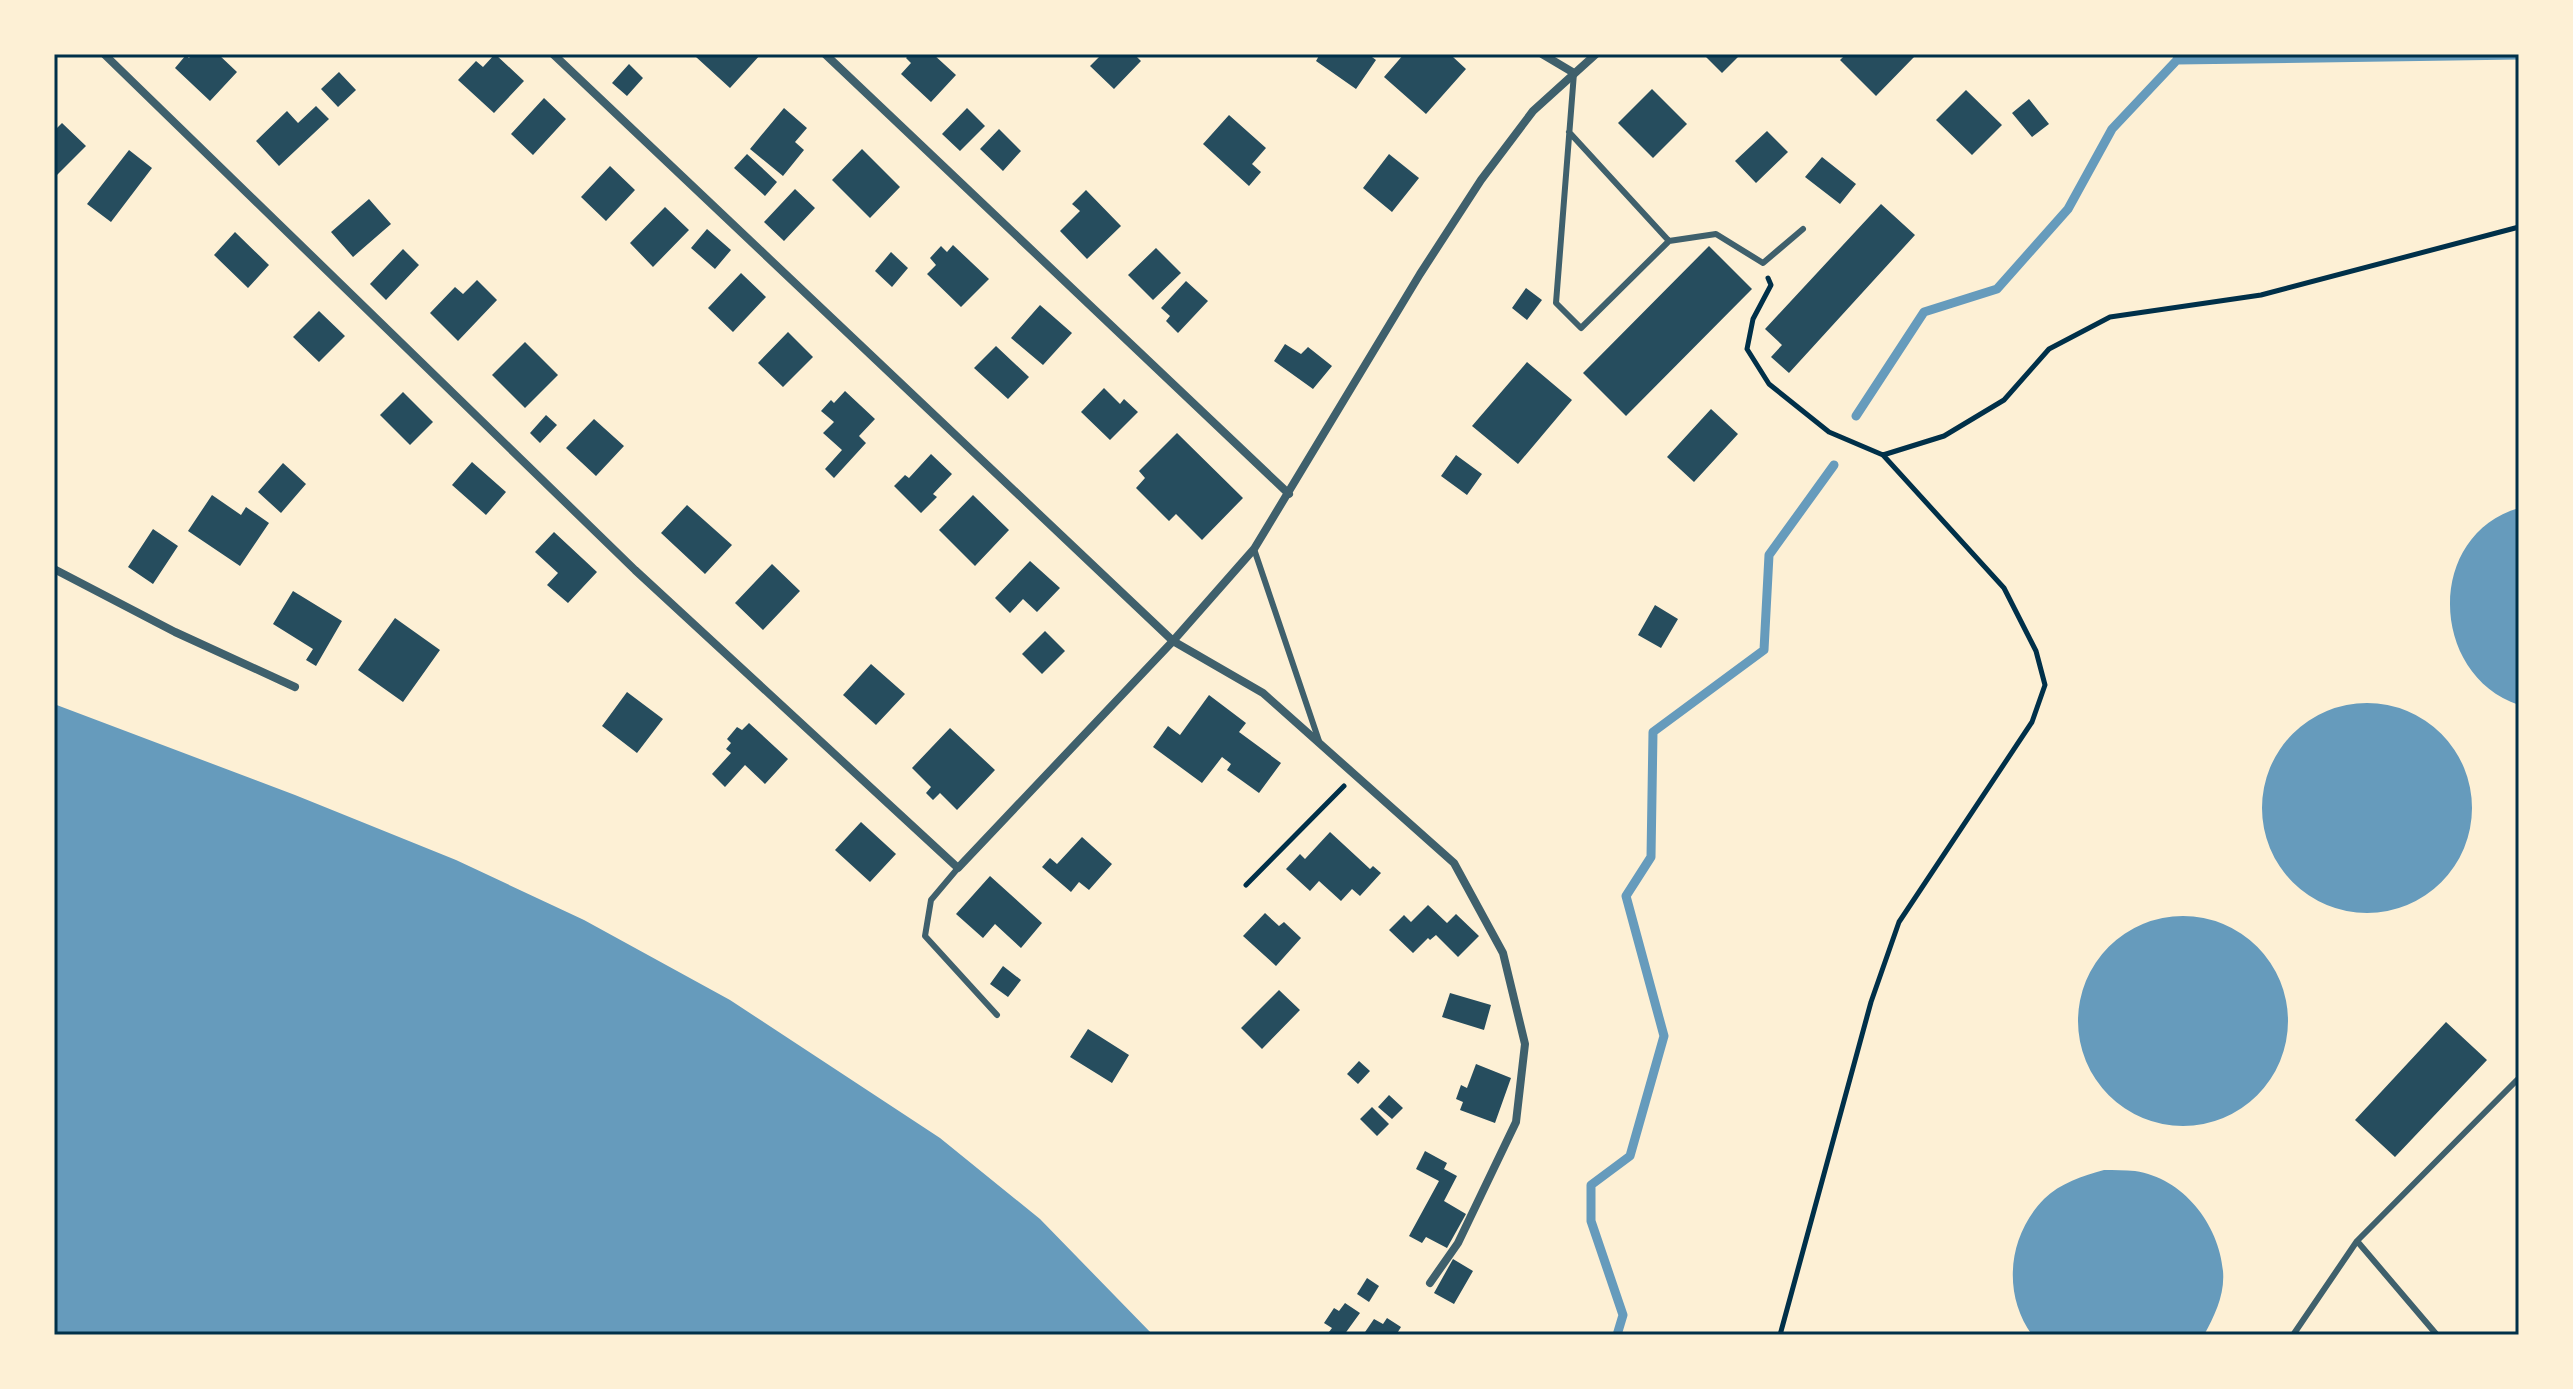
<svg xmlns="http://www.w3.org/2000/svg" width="2573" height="1389" font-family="'Exo 2',sans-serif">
  <rect width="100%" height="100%" fill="#fdf0d5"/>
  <!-- water -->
  <path fill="#669bbc" d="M2519 508V705C2429 675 2425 535 2519 508Z
    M2262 808a105 105 0 1 1 210 0a105 105 0 1 1-210 0Z
    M54 704 295 795 456 860 584 920 730 1000 940 1138 1040 1219 1153 1335H54Z
    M2078 1021a105 105 0 1 1 210 0a105 105 0 1 1-210 0Z
    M2104 1170C2114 1170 2125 1170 2135 1171 2183 1178 2219 1224 2223 1271 2225 1294 2215 1315 2204 1335H2032C2002 1293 2008 1236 2044 1199 2060 1183 2083 1176 2104 1170Z"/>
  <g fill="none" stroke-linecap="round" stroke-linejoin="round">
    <!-- stream -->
    <path stroke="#669bbc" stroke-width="9" d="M2177 60 2519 55
      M1856 416 1924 312 1997 289 2068 209 2112 129 2177 60 2178 54
      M1617 1335 1623 1315 1591 1221V1185L1630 1156 1664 1036 1626 896 1651 857 1653 732 1764 650 1769 555 1834 465"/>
  </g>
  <!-- building -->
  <path fill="#264d5e" d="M192 54H218L237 72 210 101 175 68 186 55 189 58Z
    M495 54 524 81 494 113 458 80 476 61 483 67Z
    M699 54H761L730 88 696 57Z
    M910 54H933L956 75 931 102 901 74 911 63 906 58Z
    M1102 54H1134L1141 61 1114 89 1090 66Z
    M1320 54H1368L1376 60 1356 89 1316 61Z
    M1404 54H1456L1453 57 1466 69 1426 114 1384 77Z
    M1703 54H1741L1722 73Z
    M1846 54H1913L1915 56 1876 96 1840 60Z
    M629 64 643 78 627 96 612 83Z
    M339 72 356 90 338 107 321 89Z
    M1652 89 1687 124 1653 158 1618 123Z
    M1966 90 2002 125 1972 155 1936 120Z
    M544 98 566 119 533 155 511 134Z
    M2029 99 2049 124 2032 137 2012 113Z
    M316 106 329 119 279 166 256 141 287 111 298 123Z
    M784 108 807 128 795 142 804 150 783 176 750 149Z
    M967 108 985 126 960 151 942 134Z
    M1229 115 1266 148 1252 164 1261 172 1249 186 1203 144Z
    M62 123 86 146 54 178V131Z
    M999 129 1021 151 1003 171 980 149Z
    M1767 131 1788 152 1756 183 1735 161Z
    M862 149 900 187 870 218 832 180Z
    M129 150 152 168 111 222 87 204Z
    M747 154 777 182 765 196 734 168Z
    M1389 154 1419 178 1392 212 1363 188Z
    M1822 157 1856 184 1840 204 1805 177Z
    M610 166 635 190 606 221 581 197Z
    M795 189 815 208 784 241 764 222Z
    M1086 190 1121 226 1087 259 1060 231 1080 211 1072 204Z
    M369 199 391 224 353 257 331 232Z
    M1881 204 1915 235 1789 373 1771 357 1782 345 1765 329Z
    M665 207 689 230 653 267 630 243Z
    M707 229 731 250 715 269 691 248Z
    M235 232 269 265 248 288 214 255Z
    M953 245 989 279 961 307 927 274 936 265 930 258 941 246 947 252Z
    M1709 246 1752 289 1626 416 1583 373Z
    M1156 248 1181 273 1153 300 1128 275Z
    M403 249 419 265 386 300 370 284Z
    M891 252 908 268 892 287 875 271Z
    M741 273 766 297 733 332 708 308Z
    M477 280 497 300 458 341 430 313 455 287 463 294Z
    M1186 281 1208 301 1178 333 1166 321 1170 316 1161 308Z
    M1526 288 1542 300 1527 320 1512 308Z
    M1040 305 1072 333 1043 365 1011 338Z
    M319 311 345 336 319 362 293 337Z
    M788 332 813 357 783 387 758 363Z
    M525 342 558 375 525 408 492 375Z
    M1285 344 1301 354 1308 347 1332 366 1313 389 1274 361Z
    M996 346 1029 377 1008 399 974 368Z
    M1527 362 1572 400 1518 464 1472 426Z
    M1104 388 1120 404 1124 399 1138 412 1110 440 1081 412Z
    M845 391 875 419 859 436 866 443 834 478 825 469 842 450 823 433 834 422 821 411 831 400 834 403Z
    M403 392 433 422 410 445 380 415Z
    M1711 409 1738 434 1694 482 1667 457Z
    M546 415 557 425 540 443 530 433Z
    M594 419 624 446 596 476 566 448Z
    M1177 433 1243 498 1202 540 1176 514 1169 521 1136 488 1145 478 1139 471Z
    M931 454 952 474 933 494 937 497 921 513 894 486 905 475 909 478Z
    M1456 455 1482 474 1467 495 1441 476Z
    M472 462 506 492 486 515 452 485Z
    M283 463 306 484 281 513 258 492Z
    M212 495 241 515 246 507 269 523 240 566 188 531Z
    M973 495 1009 530 975 566 939 530Z
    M687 505 732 545 705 574 661 533Z
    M153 529 178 546 153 584 128 567Z
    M554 532 597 572 568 603 547 585 558 573 535 552Z
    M1030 561 1060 588 1037 612 1023 599 1010 613 995 598Z
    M772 564 800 591 763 630 735 603Z
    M293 591 342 621 316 666 306 660 313 649 273 624Z
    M1655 605 1678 619 1661 648 1638 635Z
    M395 618 440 650 403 702 358 670Z
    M1045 631 1065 651 1042 674 1022 654Z
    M871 664 905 694 876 725 843 695Z
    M627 692 663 719 637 753 602 726Z
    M1209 695 1246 723 1239 732 1281 763 1259 793 1227 770 1231 764 1222 757 1202 783 1153 747 1168 726 1180 735Z
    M749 723 788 759 765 784 745 765 725 787 712 774 731 753 726 749 731 743 727 739 737 727 742 730Z
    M950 728 995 770 957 810 940 793 933 800 926 793 931 787 912 768Z
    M861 822 896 854 870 882 835 850Z
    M1330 832 1370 869 1373 866 1381 873 1360 896 1352 889 1341 901 1319 881 1310 891 1286 869 1300 854 1305 859Z
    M1082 837 1112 864 1089 890 1079 882 1071 892 1042 867 1050 858 1057 864Z
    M990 876 1042 923 1021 948 995 924 983 938 956 914Z
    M1428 905 1447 923 1456 914 1479 936 1458 957 1436 935 1430 940 1428 938 1413 953 1389 930 1404 915 1411 922Z
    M1265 913 1279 926 1284 922 1301 938 1276 966 1243 936Z
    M1003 966 1021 980 1008 997 990 984Z
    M1279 990 1300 1010 1262 1049 1241 1028Z
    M1450 993 1491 1005 1484 1030 1442 1017Z
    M2446 1022 2487 1060 2395 1157 2355 1120Z
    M1088 1029 1129 1055 1112 1083 1070 1057Z
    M1359 1061 1370 1071 1358 1084 1347 1074Z
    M1476 1064 1511 1078 1495 1123 1460 1110 1463 1102 1456 1099 1461 1085 1467 1088Z
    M1389 1095 1403 1108 1392 1119 1378 1107Z
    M1372 1107 1389 1124 1377 1136 1360 1119Z
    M1425 1151 1447 1163 1444 1169 1457 1176 1444 1201 1466 1214 1447 1248 1426 1237 1422 1243 1409 1236 1439 1181 1416 1169Z
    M1453 1259 1473 1271 1454 1304 1434 1293Z
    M1367 1278 1379 1286 1369 1302 1357 1294Z
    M1345 1303 1360 1313 1344 1335H1334L1329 1332 1332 1328 1324 1323 1334 1308 1339 1311Z
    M1387 1318 1401 1327 1396 1335H1363L1374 1319 1383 1324Z"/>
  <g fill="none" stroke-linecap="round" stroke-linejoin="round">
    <!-- path -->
    <path stroke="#003049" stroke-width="5" d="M1768 278 1771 285 1753 319 1747 349 1769 384 1829 432 1883 455 1944 436 2004 400 2049 349 2110 317 2261 295 2519 227
      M1246 885 1344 786
      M1780 1335 1871 1002 1899 922 2032 722 2045 685 2036 651 2004 588 1883 455"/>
    <!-- service -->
    <path stroke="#3f606c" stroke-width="6" d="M1574 73 1556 303 1581 328 1669 241 1716 234 1763 263 1803 229
      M1569 132 1669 241
      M1254 549 1319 741
      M958 868 931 900 925 936 997 1015
      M2357 1241 2437 1335
      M2293 1335 2357 1241 2519 1078"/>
    <!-- minor -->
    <path stroke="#3f606c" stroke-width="8" d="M104 54 635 570 958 868 1173 641 1254 549 1420 274 1481 180 1533 111 1596 54
      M553 54 1173 641 1263 693 1454 863 1503 953 1525 1044 1516 1122 1458 1243 1430 1283
      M825 54 1289 494
      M1542 54 1574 73
      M54 569 175 632 295 687"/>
  </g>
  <!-- border -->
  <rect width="2573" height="1389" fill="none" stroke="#fdf0d5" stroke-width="112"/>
  <rect x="56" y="56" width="2461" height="1277" fill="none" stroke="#003049" stroke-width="3"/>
</svg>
